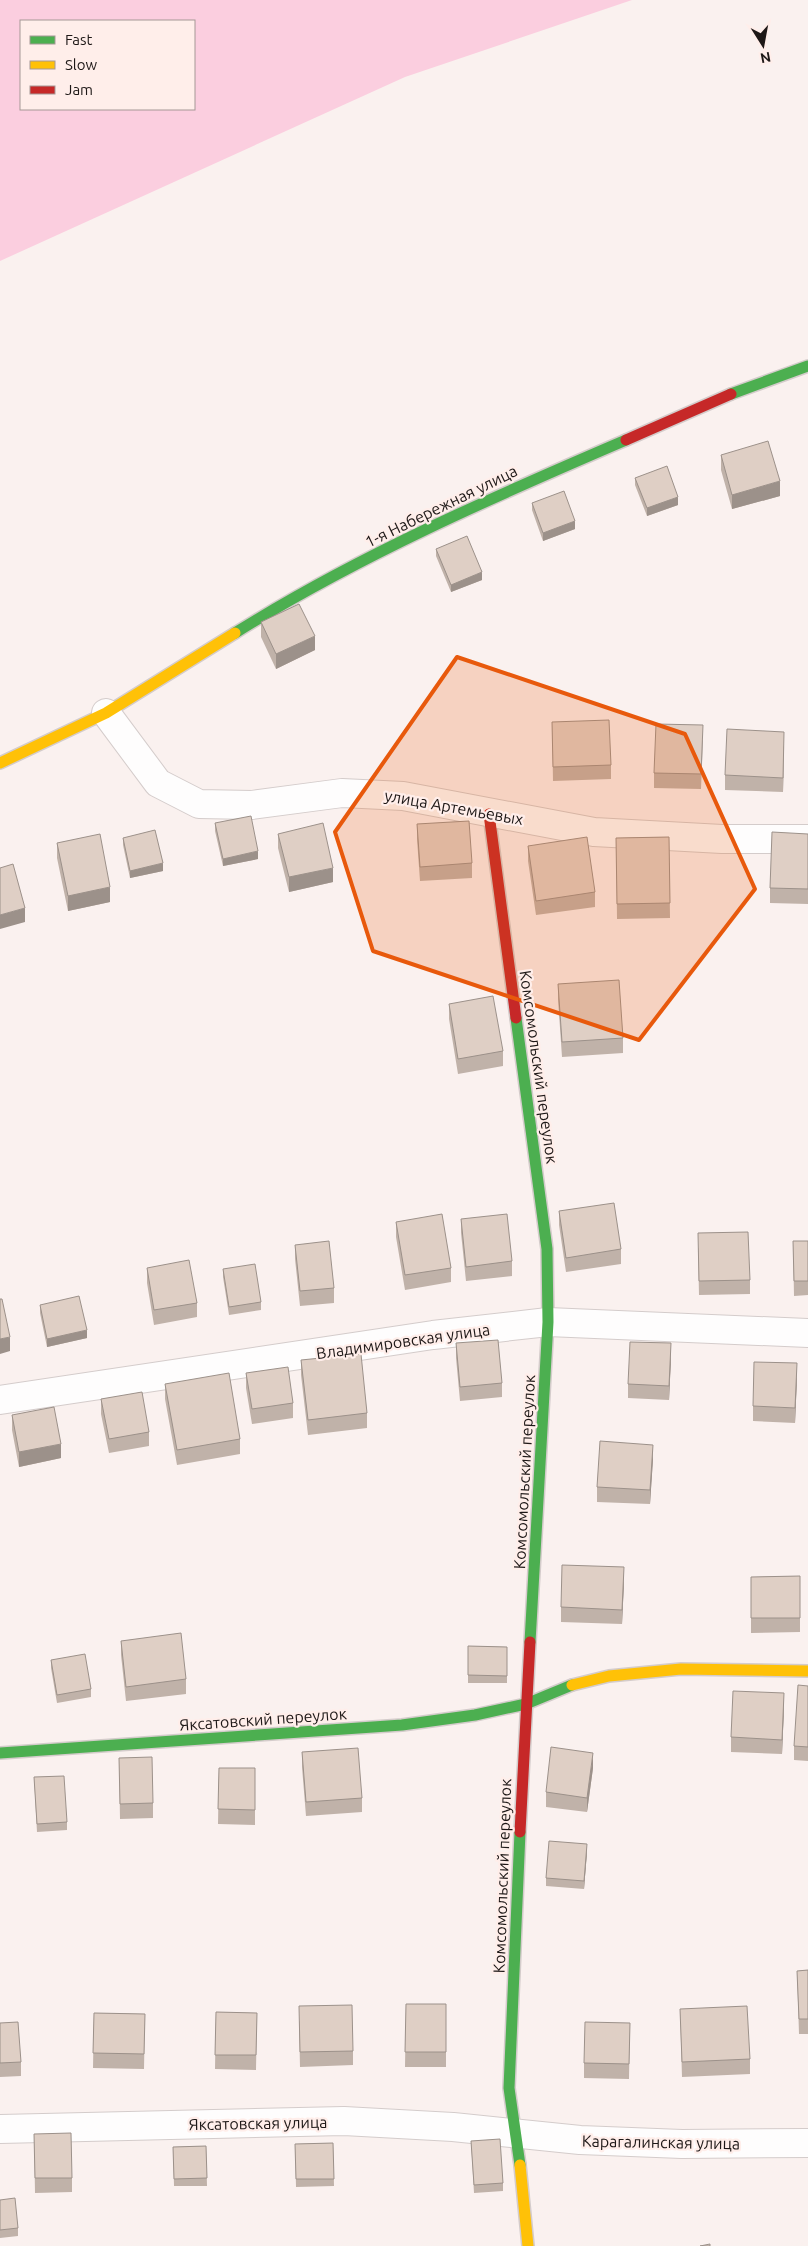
<svg xmlns="http://www.w3.org/2000/svg" width="808" height="2246" font-family="Ubuntu,sans-serif">
  <rect width="100%" height="100%" fill="#faf1ef"/>
  <!-- water -->
  <path fill="#fbcedf" fill-rule="evenodd" d="M0 0H632L405 77 0 261ZM21 21H194V109H21Z"/>
  <g fill="none" stroke-linecap="round" stroke-linejoin="round">
    <defs>
      <path id="street" d="M106 713 158 783 199 804 252 805 342 793 403 796 594 832 722 839H808
        M0 1400 433 1335 548 1322 808 1333
        M0 2129 344 2121 453 2127 580 2140 682 2144 808 2143"/>
      <path id="fast" d="M731 394 808 366
        M235 633C358 556 493 497 626 440
        M516 1018 547 1249 548 1322 530 1642
        M0 1753 402 1725 475 1715 526 1704 572 1685
        M520 1832 509 2088 520 2165"/>
      <path id="slow" d="M0 763 106 713 235 633
        M572 1685 609 1676 681 1669 808 1671
        M520 2165 528 2246"/>
      <path id="jam" d="M626 440 731 394
        M489 814 516 1018
        M520 1832 530 1642"/>
    </defs>
    <!-- street casing -->
    <use href="#street" stroke="#d4cccb" stroke-width="30"/>
    <!-- fast casing -->
    <use href="#fast" stroke="#d4cccb" stroke-width="14"/>
    <!-- slow casing -->
    <use href="#slow" stroke="#d4cccb" stroke-width="14"/>
    <!-- jam casing -->
    <use href="#jam" stroke="#d4cccb" stroke-width="14"/>
    <!-- street -->
    <use href="#street" stroke="#fefdfd" stroke-width="28"/>
    <!-- fast -->
    <use href="#fast" stroke="#4caf50" stroke-width="11"/>
    <!-- slow -->
    <use href="#slow" stroke="#ffc107" stroke-width="11"/>
    <!-- jam -->
    <use href="#jam" stroke="#c62828" stroke-width="11"/>
  </g>
  <!-- wall -->
  <path fill="#c0b2a9" d="M721 455 780 496 732 509 721 470Z
    M635 478 678 505 647 516 635 485Z
    M532 503 575 529 543 541 532 510Z
    M436 549 482 580 451 592 436 556Z
    M261 622 315 650 276 669 261 637Z
    M552 722 611 765V779L553 781Z
    M703 740 701 789 654 788V773Z
    M784 746 783 792 725 790V775Z
    M215 823 258 859 223 866 215 831Z
    M417 824 472 863V878L420 881 417 839Z
    M278 834 333 882 289 892 278 848Z
    M808 834V904L770 903V888Z
    M669 837 670 918 617 919 616 838Z
    M123 838 163 871 130 878 123 845Z
    M57 843 110 902 68 911 57 858Z
    M528 846 595 892V907L536 915 528 861Z
    M558 984 623 1038V1053L562 1057 558 999Z
    M449 1004 503 1051V1066L458 1074 449 1019Z
    M559 1211 621 1249V1264L566 1272 559 1225Z
    M461 1219 512 1261V1276L466 1281 461 1233Z
    M396 1222 451 1268V1282L405 1290 396 1237Z
    M793 1241H808V1295L794 1296Z
    M295 1245 334 1288V1303L300 1306 295 1259Z
    M698 1248 750 1280V1294L699 1295Z
    M147 1268 197 1303V1317L154 1325 147 1283Z
    M223 1269 261 1302V1310L229 1315 223 1277Z
    M40 1305 87 1338 47 1347 40 1313Z
    M456 1343 502 1383V1397L460 1401 456 1358Z
    M671 1358 669 1400 628 1398V1384Z
    M301 1360 367 1413V1428L308 1435 301 1375Z
    M246 1373 293 1403V1418L252 1424 246 1388Z
    M797 1378 795 1423 753 1421V1406Z
    M165 1384 240 1439V1454L177 1465 165 1399Z
    M101 1399 149 1432V1446L109 1453 101 1414Z
    M12 1415 61 1458 19 1467 12 1430Z
    M653 1459 650 1504 597 1502V1487Z
    M800 1576V1632L751 1633V1577Z
    M624 1582 622 1624 561 1622V1607Z
    M121 1641 186 1679V1694L126 1701 121 1655Z
    M468 1646 507 1647V1683H468Z
    M51 1660 91 1689V1697L57 1703 51 1668Z
    M808 1686V1761L794 1760V1746Z
    M784 1708 782 1754 731 1752V1737Z
    M302 1752 362 1798V1812L306 1816 302 1767Z
    M119 1758 153 1803V1818L120 1819Z
    M219 1768H255V1825L218 1824Z
    M593 1768 587 1812 546 1807V1792Z
    M34 1777 67 1822V1830L37 1832Z
    M587 1852 584 1889 546 1886V1878Z
    M808 1970V2034H799L797 1971Z
    M406 2004H446V2067H405Z
    M680 2009 750 2059V2074L682 2077Z
    M216 2012 257 2013 256 2070 215 2069Z
    M94 2013 145 2014 144 2069 93 2068Z
    M299 2021 353 2051V2065L300 2067Z
    M0 2023 21 2062V2076L0 2077Z
    M630 2023 629 2079 584 2078V2063Z
    M34 2134 72 2178V2192L35 2193Z
    M471 2141 503 2183V2191L474 2193Z
    M333 2143 334 2186 296 2187 295 2144Z
    M206 2146 207 2186H174L173 2147Z
    M0 2200 18 2228V2236L0 2238Z"/>
  <!-- shaded-wall -->
  <path fill="#9c918a" d="M780 481V496L732 509V495Z
    M678 497V505L647 516V508Z
    M575 521V529L543 541V533Z
    M482 572V580L451 592V585Z
    M315 636V650L276 669V654Z
    M784 732V746L783 792V778Z
    M258 851V859L223 866V859Z
    M163 863V871L130 878V871Z
    M333 868V882L289 892V877Z
    M110 887V902L68 911V896Z
    M25 908V922L0 929V915Z
    M87 1330V1338L47 1347V1339Z
    M10 1337V1351L0 1354V1339Z
    M671 1343V1358L669 1400V1386Z
    M797 1363V1378L795 1423V1408Z
    M61 1444V1458L19 1467V1452Z
    M653 1445V1459L650 1504V1490Z
    M624 1567V1582L622 1624V1610Z
    M784 1693V1708L782 1754V1740Z
    M593 1753V1768L587 1812V1798Z
    M587 1844V1852L584 1889V1881Z"/>
  <!-- building -->
  <path fill="#dfcfc5" stroke="#9c918a" d="M768 441 780 481 732 495 721 455Z
    M667 466 678 497 647 508 635 478Z
    M564 491 575 521 543 533 532 503Z
    M467 536 482 572 451 585 436 549Z
    M299 604 315 636 276 654 261 622Z
    M609 720 611 765 553 767 552 722Z
    M656 724 703 725 701 774 654 773Z
    M727 729 784 732 783 778 725 775Z
    M251 816 258 851 223 859 215 823Z
    M469 821 472 863 420 867 417 824Z
    M323 823 333 868 289 877 278 834Z
    M155 830 163 863 130 871 123 838Z
    M772 832 808 834V889L770 888Z
    M100 834 110 887 68 896 57 843Z
    M587 837 595 892 536 901 528 846Z
    M669 837 670 903 617 904 616 838Z
    M13 864 25 908 0 915V868Z
    M619 980 623 1038 562 1042 558 984Z
    M493 996 503 1051 458 1059 449 1004Z
    M614 1203 621 1249 566 1258 559 1211Z
    M442 1214 451 1268 405 1275 396 1222Z
    M507 1214 512 1261 466 1267 461 1219Z
    M748 1232 750 1280 699 1281 698 1233Z
    M329 1241 334 1288 300 1291 295 1245Z
    M793 1241H808V1281H794Z
    M189 1260 197 1303 154 1310 147 1268Z
    M255 1264 261 1302 229 1307 223 1269Z
    M79 1296 87 1330 47 1339 40 1305Z
    M0 1299H2L10 1337 0 1339Z
    M498 1340 502 1383 460 1387 456 1343Z
    M630 1342 671 1343 669 1386 628 1384Z
    M361 1354 367 1413 308 1420 301 1360Z
    M754 1362 797 1363 795 1408 753 1406Z
    M288 1367 293 1403 252 1409 246 1373Z
    M229 1373 240 1439 177 1450 165 1384Z
    M142 1392 149 1432 109 1439 101 1399Z
    M54 1407 61 1444 19 1452 12 1415Z
    M600 1441 653 1445 650 1490 597 1487Z
    M562 1565 624 1567 622 1610 561 1607Z
    M800 1576V1618H751V1577Z
    M181 1633 186 1679 126 1687 121 1641Z
    M468 1646 507 1647V1676L468 1675Z
    M85 1654 91 1689 57 1695 51 1660Z
    M798 1685 808 1686V1747L794 1746Z
    M733 1691 784 1693 782 1740 731 1737Z
    M551 1747 593 1753 587 1798 546 1792Z
    M358 1748 362 1798 306 1802 302 1752Z
    M152 1757 153 1803 120 1804 119 1758Z
    M219 1768H255V1810L218 1809Z
    M64 1776 67 1822 37 1824 34 1777Z
    M549 1841 587 1844 584 1881 546 1878Z
    M808 1970V2019H799L797 1971Z
    M406 2004H446V2052H405Z
    M352 2005 353 2051 300 2052 299 2006Z
    M747 2006 750 2059 682 2062 680 2009Z
    M216 2012 257 2013 256 2055H215Z
    M94 2013 145 2014 144 2054 93 2053Z
    M18 2022 21 2062 0 2063V2023Z
    M585 2022 630 2023 629 2064 584 2063Z
    M71 2133 72 2178H35L34 2134Z
    M500 2139 503 2183 474 2185 471 2141Z
    M333 2143 334 2179H296L295 2144Z
    M206 2146 207 2178 174 2179 173 2147Z
    M15 2198 18 2228 0 2230V2200Z
    M710 2244V2246H700Z"/>
  <!-- marked area -->
  <path fill="#e8590c" fill-opacity="0.2" stroke="#e8590c" stroke-width="4" stroke-linejoin="round" d="M457 657 685 734 755 889 639 1040 373 951 335 832Z"/>
  <g text-anchor="middle" stroke-width="4.5" stroke-linejoin="round" paint-order="stroke">
    <!-- street labels -->
    <g font-size="16" fill="#1e1817" stroke="#ffeeea">
      <text transform="translate(441 506) rotate(-26)" y="6">1-я Набережная улица</text>
      <text transform="translate(454 807) rotate(10)" y="6">улица Артемьевых</text>
      <text transform="translate(539 1067) rotate(82)" y="6">Комсомольский переулок</text>
      <text transform="translate(403 1341) rotate(-8)" y="6">Владимировская улица</text>
      <text transform="translate(524 1472) rotate(-87)" y="6">Комсомольский переулок</text>
      <text transform="translate(263 1719) rotate(-4)" y="6">Яксатовский переулок</text>
      <text transform="translate(502 1876) rotate(-88)" y="6">Комсомольский переулок</text>
      <text transform="translate(258 2123) rotate(-1)" y="6">Яксатовская улица</text>
      <text transform="translate(661 2142) rotate(1)" y="6">Карагалинская улица</text>
    </g>
  </g>
  <!-- legend -->
  <rect x="20" y="20" width="175" height="90" fill="#ffeeea" stroke="#a59896"/>
  <rect x="30" y="36" width="25" height="8" fill="#4caf50" stroke="#a59896"/>
  <text x="65" y="45" font-size="15" fill="#1e1817">Fast</text>
  <rect x="30" y="61" width="25" height="8" fill="#ffc107" stroke="#a59896"/>
  <text x="65" y="70" font-size="15" fill="#1e1817">Slow</text>
  <rect x="30" y="86" width="25" height="8" fill="#c62828" stroke="#a59896"/>
  <text x="65" y="95" font-size="15" fill="#1e1817">Jam</text>
  <!-- north arrow -->
  <g transform="translate(763 45) rotate(169)" stroke="#ffeeea" stroke-width="4" paint-order="stroke">
  <path d="M0-4L9 19L0 12L-9 19Z" fill="#1e1817"/>
  <text y="-8" font-size="14" font-weight="bold" text-anchor="middle" fill="#1e1817">N</text>
  </g>
</svg>
